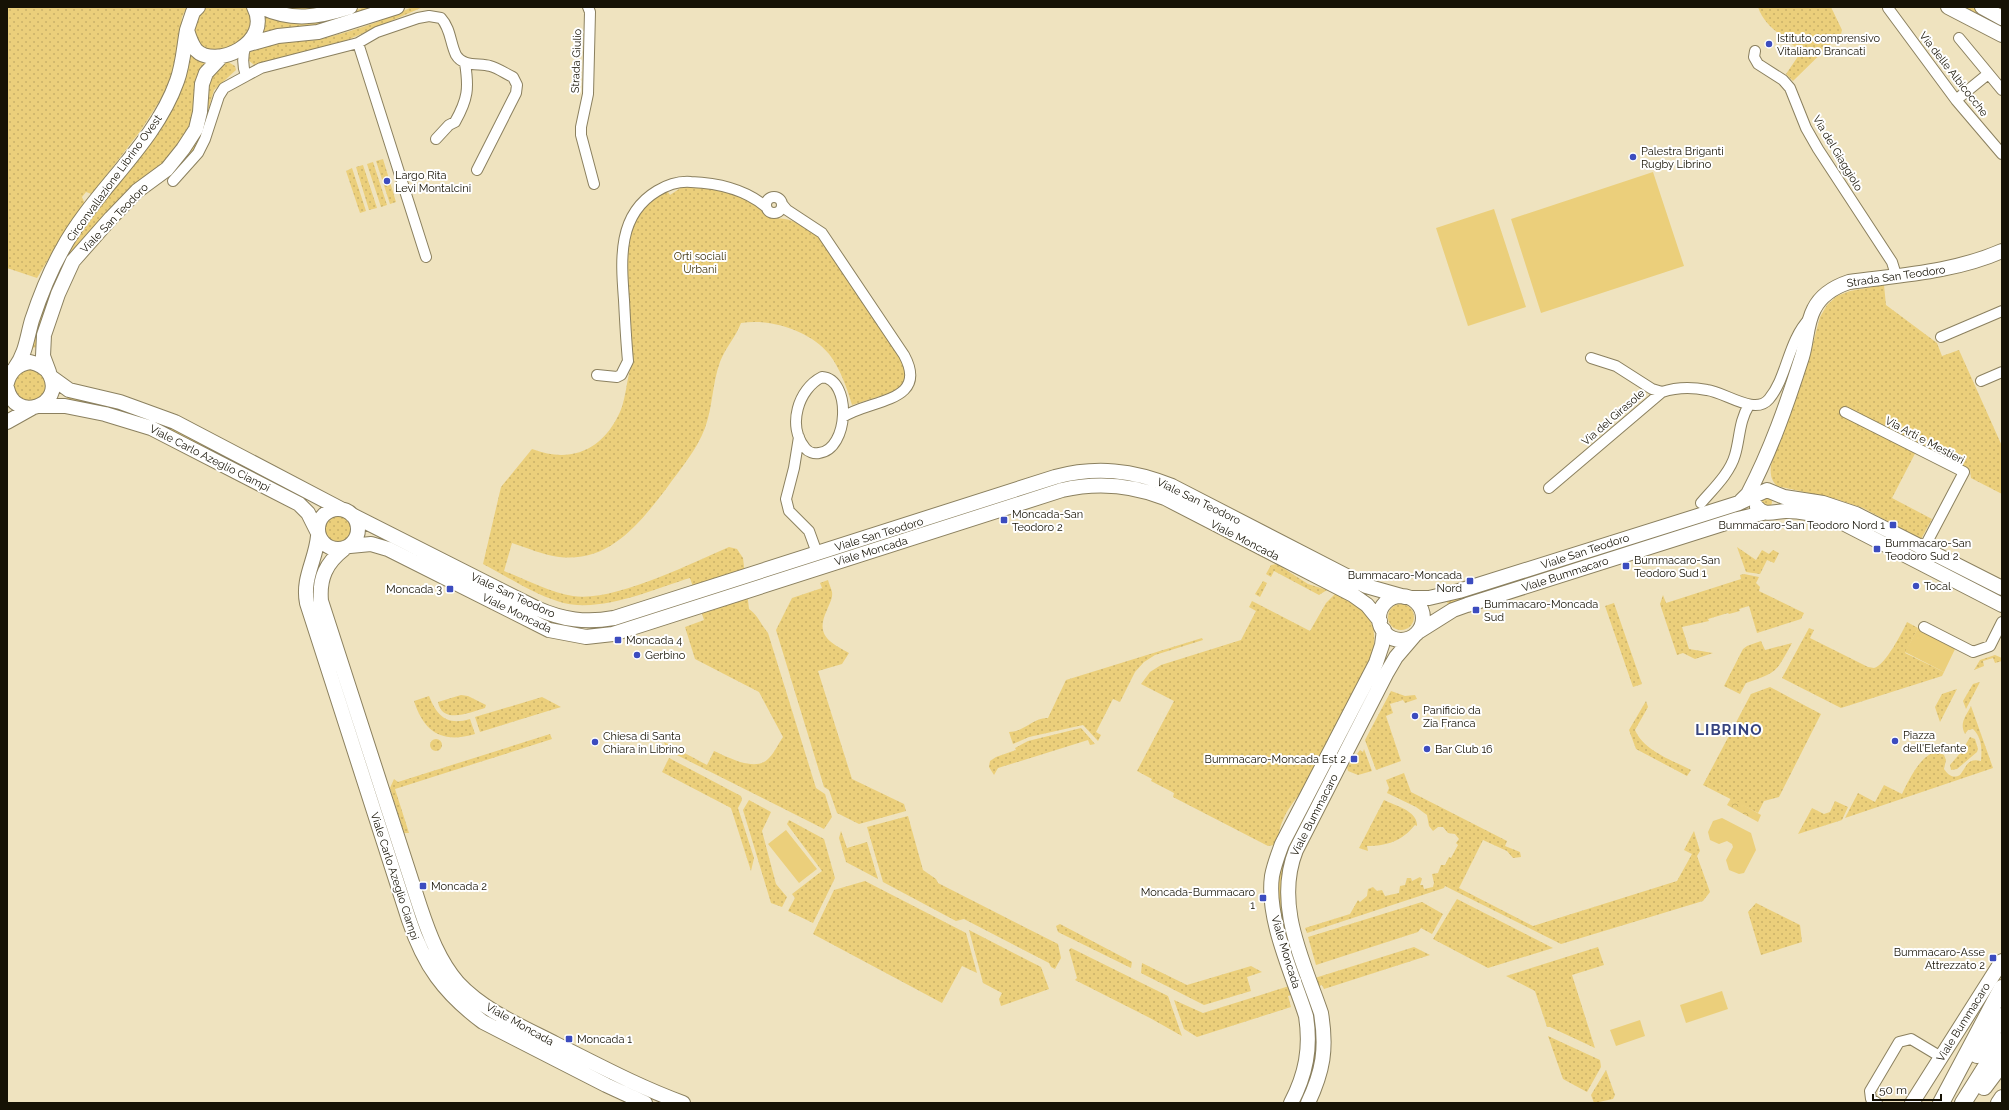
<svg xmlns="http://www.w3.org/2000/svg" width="2009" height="1110" font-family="Raleway,sans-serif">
  <defs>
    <pattern id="grass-dots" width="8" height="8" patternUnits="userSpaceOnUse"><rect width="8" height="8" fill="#ebcf7b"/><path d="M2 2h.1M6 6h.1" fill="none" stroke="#c9b169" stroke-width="1.8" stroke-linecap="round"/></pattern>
    <pattern id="park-crowns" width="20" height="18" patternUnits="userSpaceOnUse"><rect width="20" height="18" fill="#ebcf7b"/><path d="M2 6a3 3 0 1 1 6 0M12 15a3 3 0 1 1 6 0" fill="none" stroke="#c9b169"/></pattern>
  </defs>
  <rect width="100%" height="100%" fill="#efe3bf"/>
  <!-- grass -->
  <path fill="url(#grass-dots)" d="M7 7H187L182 17 178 53 166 91 141 130 92 194 86 192 82 197 85 204 67 228 37 278 7 268Z
    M207 7H248L254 19 247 39 222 51 202 48 193 31 196 18Z
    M276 7H324L310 11Z
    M365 7H382L317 26 277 29 263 34 264 17 325 20Z
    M412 7H423L345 41 254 65 246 58C255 38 297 43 315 40 346 34 383 21 412 7Z
    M1758 7H1831L1842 30 1841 34 1793 81 1786 74 1799 55V51C1785 36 1765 28 1758 7Z
    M1959 7H1971L2002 23V30Z
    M189 53 209 61 198 72 195 110 191 126 171 157 99 224 37 347 32 348 43 303 67 251 123 173Z
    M228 62 235 66 236 70 214 90 197 148 169 172 179 163 208 78 223 64Z
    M383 159 396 202 390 204 376 161Z
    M373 162 387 205 381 207 367 164Z
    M363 165 377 208 369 210 356 167Z
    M352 168 366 211 360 213 346 171Z
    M682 187C708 187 739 190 760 207 764 210 766 214 771 218 792 217 806 226 822 239L903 363 906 377 899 390 852 405C847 388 840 368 829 354 810 331 771 318 741 323 736 337 725 348 720 362 712 384 713 406 705 428 697 450 680 469 666 489 639 524 609 563 559 557 544 555 527 548 512 543L504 571C525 579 551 593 573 596 615 602 689 564 729 547L737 549 743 558 749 609C758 615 761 625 768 633L816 788 825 794 832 817 824 829 667 750 664 742 707 765 714 751C728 757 756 773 769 758 775 752 778 744 783 737L759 692 695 659 685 627 704 620 690 578C650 590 598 615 557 601 532 593 506 576 483 564L501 487 532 449C571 464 603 450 620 412 627 395 626 378 633 361 630 329 620 258 631 229 635 219 641 210 650 202 654 197 662 192 668 192L670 195Z
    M1884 285 1886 305 1937 343 1942 356 1959 350 2002 446V494L1971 478 1970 470 1920 444 1892 498 1932 519 1921 539 1863 508 1836 499 1777 486C1771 480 1770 474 1771 465L1806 369 1820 317 1827 305 1837 296 1850 291Z
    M36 368 47 381 45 395 33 402 19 399 12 387 19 371Z
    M68 396 108 404 155 418 291 491 290 492 66 400Z
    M1762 502a5 5 0 1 1 10 0a5 5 0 1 1-10 0Z
    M1736 510V514L1451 605 1447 603 1448 600Z
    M324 529a14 14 0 1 1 28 0a14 14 0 1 1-28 0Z
    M1737 547 1756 560 1762 550 1769 554 1773 550 1779 553 1774 563 1767 560 1760 574 1746 572Z
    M1277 564 1308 584 1327 590 1319 595 1274 571 1271 577 1266 574 1271 565Z
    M1744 574 1759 577 1756 583 1760 587 1759 591 1804 613 1801 619 1757 633 1749 606 1739 609 1740 611 1729 614 1728 613 1708 619 1709 621 1682 627 1689 649 1713 653 1695 659 1683 653 1677 655 1660 604 1663 595 1666 603 1741 579 1740 575Z
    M828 580C829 584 831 588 832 592 833 599 829 604 827 610 815 635 829 642 849 653L842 664 818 671 852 779 904 804 906 811 859 824 837 813 829 790 824 787 776 630 792 598 822 588 820 583Z
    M1263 581 1267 583 1260 597 1255 594Z
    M1335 594C1362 608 1381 619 1372 654L1301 793C1293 802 1287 810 1283 820 1279 828 1279 838 1274 845L1268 846 1173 797 1174 793 1151 781 1152 779 1137 771 1174 701 1141 684 1150 672 1161 665 1241 640 1256 611 1249 607 1252 601 1310 631 1326 603Z
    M1614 603 1642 684 1633 687 1605 606Z
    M1388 617a13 13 0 1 1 26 0a13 13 0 1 1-26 0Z
    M1907 622 1918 628 1905 653 1944 672 1942 676 1841 708 1782 678 1809 628 1814 630 1810 638 1868 667C1870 667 1872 668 1874 668 1885 666 1903 631 1907 622Z
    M1202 638 1203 640 1155 655 1144 662 1135 672 1120 702 1113 699 1096 732 1101 735 1098 741 1083 725 1029 737 1013 744 1009 732C1024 732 1034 717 1048 718L1066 680Z
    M1761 641 1765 650 1792 643C1776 672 1778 672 1746 683L1740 694 1724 686 1743 649 1747 646Z
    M1995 655 2002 658V661L1995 663 1993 658 1983 661 1984 666 1974 670 1980 660Z
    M1383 663 1289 854 1298 960 1293 962 1280 924 1277 897 1280 862 1381 664Z
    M1980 682 1966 709 1963 701 1973 684Z
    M1770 687 1821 714 1779 797 1764 801 1758 813 1703 785 1751 694Z
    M1957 689 1940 722 1935 707 1942 694Z
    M1391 691 1405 696 1415 695 1417 699 1405 703 1403 700 1390 704 1393 713 1386 716 1401 761 1376 770 1365 740Z
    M461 695 468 696 486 705 485 708C471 712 442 725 438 702Z
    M429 696C437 716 447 726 470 719L475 734C442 744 424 732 414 701Z
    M542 697 561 707 480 732 475 717Z
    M1646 701 1648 707 1635 730C1644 751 1672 760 1691 770L1687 776 1636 749 1629 730Z
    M1971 706 1993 768 1845 818 1858 793 1875 802 1884 785 1902 794C1908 782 1925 743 1944 755L1946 760 1944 769C1948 775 1953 779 1960 775 1967 766 1967 758 1981 761 1982 749 1982 738 1973 729L1968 730 1965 734C1959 723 1966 716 1971 706Z
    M1081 728 1095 744 1090 745 1088 740 998 768 994 775 989 767 990 761 996 757 1016 750 1015 748 1028 741Z
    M550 734 552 739 395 789 409 833H404L390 788 394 779 398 782Z
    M1970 737 1975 739 1978 749 1977 752 1957 769 1951 770 1950 765 1962 751Z
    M430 745a6 6 0 1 1 12 0a6 6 0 1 1-12 0Z
    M1364 749 1372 771 1358 775 1348 771 1347 767 1360 750 1363 752Z
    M669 758 741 796 742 800 738 808 754 858 751 871 731 808 662 772Z
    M1404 773 1411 792 1507 841 1505 846 1520 852 1521 857 1513 858 1507 851 1483 840 1459 888 1533 926 1677 881 1692 854 1684 850 1694 831 1700 851 1697 856 1710 892 1703 901 1561 944 1445 886 1444 888 1307 933 1305 928 1350 914 1358 900 1360 902 1367 896 1368 889 1373 887 1377 891 1382 890 1385 896 1399 893 1400 886 1405 885 1407 878H1411L1412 881 1420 877 1422 879 1420 885H1423L1424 889 1433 887 1434 883 1432 874 1438 873 1441 865H1445L1449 857 1451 858 1458 845 1456 843 1459 839 1455 834 1448 833 1443 827H1438L1433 831 1429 826 1427 815 1416 807 1387 793 1389 788 1386 780Z
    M749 800 771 812 762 831 776 884 787 897 782 907 771 903 743 810Z
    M1384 800C1396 806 1418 811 1417 826L1415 825C1402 841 1387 846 1367 846L1368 851 1359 848Z
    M1835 801 1848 807 1842 820 1798 834 1812 808 1824 814 1830 812Z
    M908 816 923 870 936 879 938 883 1058 944 1061 958 1055 969 1051 967 1049 963 964 919 956 921 883 882 867 827Z
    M789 820 824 839 835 878 813 923 788 911 795 898 792 894 822 871 787 824Z
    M841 831 847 848 867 842 878 879 846 862 839 838Z
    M865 881 966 933 977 973 962 966 942 1003 813 934 834 890Z
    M1457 899 1553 948 1488 968 1433 939Z
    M1422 902 1443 914 1432 934 1421 928 1418 932 1316 965 1308 937Z
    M1756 903 1800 925 1802 942 1761 955 1748 912Z
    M1060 924 1132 962 1131 968 1058 932 1056 926Z
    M969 930 1041 967 1049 989 1001 1006 999 999 1002 993 983 983Z
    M1414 947 1430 955 1324 989 1322 985 1308 990 1316 1018 1318 1061 1302 1103H1296L1305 1085 1302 992 1288 996 1291 1007 1197 1037 1184 1029 1174 1000 1203 1013Z
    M1598 947 1604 965 1572 975 1595 1048 1550 1027H1547L1535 991 1506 976Z
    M1071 948 1168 996 1182 1036 1150 1018 1075 980 1077 978 1069 950Z
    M1142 963 1187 985 1251 966 1262 972 1247 977 1251 991 1204 1005 1141 973Z
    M1548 1036 1600 1060 1601 1067 1587 1092 1563 1079Z
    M1606 1070 1615 1095 1613 1099 1594 1103 1591 1095Z"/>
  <!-- park -->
  <path fill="url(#park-crowns)" d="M1731 798 1761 815 1758 822 1727 805Z"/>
  <!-- pitch -->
  <path fill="#ebcf7b" d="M1653 172 1684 266 1541 313 1511 219Z
    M1494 209 1526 307 1468 326 1436 228Z
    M1918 628 1956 647 1944 672 1905 652Z
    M1722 818 1751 833 1756 850 1744 873 1739 874 1729 870 1726 860 1733 847 1732 844 1727 841 1719 844 1710 840 1708 832 1713 821Z
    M786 830 817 869 799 883 768 844Z
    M1722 991 1728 1009 1686 1023 1680 1005Z
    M1640 1020 1645 1036 1616 1046 1610 1030Z"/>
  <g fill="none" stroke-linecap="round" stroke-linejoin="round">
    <defs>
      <path id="street" d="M588 7 590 12 588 94 581 127V135L594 184
        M1888 8 1956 100 2002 154
        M1959 38 2002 90
        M358 43 426 257
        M246 45C242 56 242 65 246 76L261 68 358 43 377 32 418 18 429 16 441 18C451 29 450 43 456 55 463 67 479 63 490 66 498 68 506 74 513 77L517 85 516 93 477 170
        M1755 51 1754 57 1758 64 1783 80 1790 88 1806 128 1818 149 1892 262 1896 275
        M1956 100 1988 74
        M436 139 449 125 455 122C468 99 469 88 465 63
        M173 181 198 153 205 139 219 96 224 88 246 76
        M766 205a8 8 0 1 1 16 0a8 8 0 1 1-16 0Z
        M782 204 787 210 822 233 904 355C930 403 869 399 843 417
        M1941 337 2002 311
        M1591 358 1616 366 1652 389 1662 392
        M597 375 617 377 621 375 628 361C626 340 625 320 624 300 621 260 617 215 657 191 667 185 679 181 691 182 718 183 744 189 765 206
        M822 377C852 379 849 450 819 453 814 454 808 452 805 448 787 426 798 389 822 377Z
        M1981 381 2002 372
        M1845 412 1964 472 1924 548
        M799 437 794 468 786 499 789 511 809 531 817 553
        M1549 488 1662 392C1677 387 1692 387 1707 390 1725 392 1755 416 1769 399 1788 376 1787 342 1810 318
        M1701 503C1713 489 1730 473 1735 455 1740 438 1739 421 1749 405
        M1924 627 1973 652 1990 646 2002 622
        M1877 1103 1871 1099 1870 1091 1899 1042 1911 1039 1941 1057"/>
      <path id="secondary" d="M198 7 193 12 187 30C189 37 192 45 196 50 215 70 273 43 254 7
        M261 7C293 22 318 17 350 7
        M1948 7 2002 35
        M1982 7 2002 18
        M249 44 278 36 318 32 397 7
        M15 368C26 353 27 337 32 320 40 296 49 273 62 250 94 190 154 146 177 81 183 65 184 46 187 30
        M49 372 43 356 44 335 58 294 73 261 111 218 137 191 167 169 183 149 196 129 200 112 202 84 206 73 222 56
        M51 377 69 390 120 402 175 422 341 509
        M7 383C10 370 18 364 30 362 39 364 46 367 50 375 65 405 15 424 7 388
        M39 406H65L105 414 151 428 299 504 308 513 317 531
        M7 422 32 408
        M1741 501 1748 494C1771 450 1787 404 1802 357 1807 341 1806 324 1814 309 1821 295 1834 287 1849 282 1901 275 1954 272 2002 251
        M1757 507C1764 517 1776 511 1786 511 1804 511 1820 515 1837 520L2002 605
        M318 529a20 20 0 1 1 40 0a20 20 0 1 1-40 0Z
        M352 515 536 608C563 620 586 623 614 618L1055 477C1096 466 1133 470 1172 486L1366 586 1405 597
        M318 536C316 560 302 578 307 603L409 920C424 965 444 993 483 1022L606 1085 645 1103
        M350 546 371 544 388 549 549 630 586 637 613 634 1062 490C1097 482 1132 485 1165 498L1353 595 1367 605 1380 621
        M344 549C326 563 319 578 321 601L420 907C429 934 439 961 458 983 484 1011 523 1027 556 1044 598 1065 639 1087 683 1103
        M1379 618a22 22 0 1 1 44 0a22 22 0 1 1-44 0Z
        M1411 598H1429L1459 591 1739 503 1767 490 1784 497 1823 503 1856 514 2002 588
        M1418 632 1453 610 1467 605 1738 519 1763 513
        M1291 1103C1306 1074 1311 1048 1306 1016 1293 975 1266 919 1272 876 1274 865 1278 855 1282 844L1376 663 1382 645 1384 630
        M1308 1103C1323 1071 1327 1049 1321 1013 1303 960 1274 905 1296 850L1386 674 1396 657 1414 636
        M1912 1103 2002 961
        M1998 1103 2002 1097"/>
      <path id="primary" d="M1977 1055 2002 1016
        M1984 1087 2002 1063
        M1941 1103 2002 988
        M1963 1103 2002 1041"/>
    </defs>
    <!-- street casing -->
    <use href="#street" stroke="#8b805f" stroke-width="12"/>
    <!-- secondary casing -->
    <use href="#secondary" stroke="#8b805f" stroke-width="16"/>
    <!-- primary casing -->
    <use href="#primary" stroke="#8b805f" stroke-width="18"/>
    <!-- street -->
    <use href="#street" stroke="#fff" stroke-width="10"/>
    <!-- secondary -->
    <use href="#secondary" stroke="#fff" stroke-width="14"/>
    <!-- primary -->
    <use href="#primary" stroke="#fff" stroke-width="16"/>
  </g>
  <!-- markers -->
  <g fill="#3c4cbf" stroke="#fff" stroke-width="1.5">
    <circle cx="1769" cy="44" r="4"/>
    <circle cx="1633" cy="157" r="4"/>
    <circle cx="387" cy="181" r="4"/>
    <rect x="1000" y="516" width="8" height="8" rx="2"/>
    <rect x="1889" y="521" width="8" height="8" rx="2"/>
    <rect x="1873" y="545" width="8" height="8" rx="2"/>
    <rect x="1622" y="562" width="8" height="8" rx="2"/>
    <rect x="1466" y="577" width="8" height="8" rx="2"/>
    <circle cx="1916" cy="586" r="4"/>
    <rect x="446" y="585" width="8" height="8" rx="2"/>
    <rect x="1472" y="606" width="8" height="8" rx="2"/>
    <rect x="614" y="636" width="8" height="8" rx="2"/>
    <circle cx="637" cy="655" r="4"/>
    <circle cx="1415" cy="716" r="4"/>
    <circle cx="1895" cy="741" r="4"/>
    <circle cx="595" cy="742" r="4"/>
    <circle cx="1427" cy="749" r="4"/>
    <rect x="1350" y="755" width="8" height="8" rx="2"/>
    <rect x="419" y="882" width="8" height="8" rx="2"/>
    <rect x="1259" y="894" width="8" height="8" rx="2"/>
    <rect x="1989" y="954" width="8" height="8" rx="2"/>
    <rect x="565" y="1035" width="8" height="8" rx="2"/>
  </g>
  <g text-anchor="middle" stroke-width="4" stroke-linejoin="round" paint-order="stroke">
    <!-- poi labels -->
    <g font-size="11" fill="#161205" stroke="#fff" text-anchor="start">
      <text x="1777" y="42">Istituto comprensivo<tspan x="1777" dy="13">Vitaliano Brancati</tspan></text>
      <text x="1641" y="155">Palestra Briganti<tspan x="1641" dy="13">Rugby Librino</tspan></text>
      <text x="395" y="179">Largo Rita<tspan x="395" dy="13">Levi Montalcini</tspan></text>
      <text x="1012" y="518">Moncada-San<tspan x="1012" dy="13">Teodoro 2</tspan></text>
      <text x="1885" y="529" text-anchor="end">Bummacaro-San Teodoro Nord 1</text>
      <text x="1885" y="547">Bummacaro-San<tspan x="1885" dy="13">Teodoro Sud 2</tspan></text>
      <text x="1634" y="564">Bummacaro-San<tspan x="1634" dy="13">Teodoro Sud 1</tspan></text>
      <text x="1462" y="579" text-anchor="end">Bummacaro-Moncada<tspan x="1462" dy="13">Nord</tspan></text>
      <text x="1924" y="590">Tocal</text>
      <text x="442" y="593" text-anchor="end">Moncada 3</text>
      <text x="1484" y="608">Bummacaro-Moncada<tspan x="1484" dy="13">Sud</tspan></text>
      <text x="626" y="644">Moncada 4</text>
      <text x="645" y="659">Gerbino</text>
      <text x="1423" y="714">Panificio da<tspan x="1423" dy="13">Zia Franca</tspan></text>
      <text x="1903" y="739">Piazza<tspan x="1903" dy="13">dell'Elefante</tspan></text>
      <text x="603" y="740">Chiesa di Santa<tspan x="603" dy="13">Chiara in Librino</tspan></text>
      <text x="1435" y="753">Bar Club 16</text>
      <text x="1346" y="763" text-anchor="end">Bummacaro-Moncada Est 2</text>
      <text x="431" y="890">Moncada 2</text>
      <text x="1255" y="896" text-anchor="end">Moncada-Bummacaro<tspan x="1255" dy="13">1</tspan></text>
      <text x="1985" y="956" text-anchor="end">Bummacaro-Asse<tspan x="1985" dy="13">Attrezzato 2</tspan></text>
      <text x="577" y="1043">Moncada 1</text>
    </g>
    <!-- street labels -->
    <g font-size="11" fill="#161205" stroke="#fff">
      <text transform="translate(576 61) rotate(-88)" y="4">Strada Giulio</text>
      <text transform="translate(1954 74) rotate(52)" y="4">Via delle Albicocche</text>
      <text transform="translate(1838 153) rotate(59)" y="4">Via del Giaggiolo</text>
      <text transform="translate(114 178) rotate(-54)" y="4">Circonvallazione Librino Ovest</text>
      <text transform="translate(114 218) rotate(-46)" y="4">Viale San Teodoro</text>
      <text transform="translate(1896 276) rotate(-8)" y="4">Strada San Teodoro</text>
      <text transform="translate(1613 417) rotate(-41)" y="4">Via del Girasole</text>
      <text transform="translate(1925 440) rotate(28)" y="4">Via Arti e Mestieri</text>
      <text transform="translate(210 458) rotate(27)" y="4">Viale Carlo Azeglio Ciampi</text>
      <text transform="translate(1199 501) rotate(26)" y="4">Viale San Teodoro</text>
      <text transform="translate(879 534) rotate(-17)" y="4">Viale San Teodoro</text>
      <text transform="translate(1245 540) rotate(27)" y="4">Viale Moncada</text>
      <text transform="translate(871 551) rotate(-17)" y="4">Viale Moncada</text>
      <text transform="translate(1585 551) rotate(-18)" y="4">Viale San Teodoro</text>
      <text transform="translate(1565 574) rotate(-18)" y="4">Viale Bummacaro</text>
      <text transform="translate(513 595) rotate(25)" y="4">Viale San Teodoro</text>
      <text transform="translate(517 613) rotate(26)" y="4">Viale Moncada</text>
      <text transform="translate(1314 815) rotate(-63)" y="4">Viale Bummacaro</text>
      <text transform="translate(395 876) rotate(72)" y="4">Viale Carlo Azeglio Ciampi</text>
      <text transform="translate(1286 952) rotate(73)" y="4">Viale Moncada</text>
      <text transform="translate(1963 1022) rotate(-58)" y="4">Viale Bummacaro</text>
      <text transform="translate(520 1024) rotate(29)" y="4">Viale Moncada</text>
    </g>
    <!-- park labels -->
    <g font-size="11" fill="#40340e" stroke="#fff">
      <text x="700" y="260">Orti sociali<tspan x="700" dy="13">Urbani</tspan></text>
    </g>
    <!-- district labels -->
    <g font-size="15" font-weight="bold" letter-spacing="1" fill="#37447f" stroke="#fff">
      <text x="1729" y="735">LIBRINO</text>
    </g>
  </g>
  <!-- border -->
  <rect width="2009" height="1110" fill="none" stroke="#161205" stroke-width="16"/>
  <!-- scale -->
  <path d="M1873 1094v6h68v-6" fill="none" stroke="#161205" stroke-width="2"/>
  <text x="1879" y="1094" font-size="12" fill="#161205" stroke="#ffffff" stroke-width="3" paint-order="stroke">50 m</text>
</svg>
